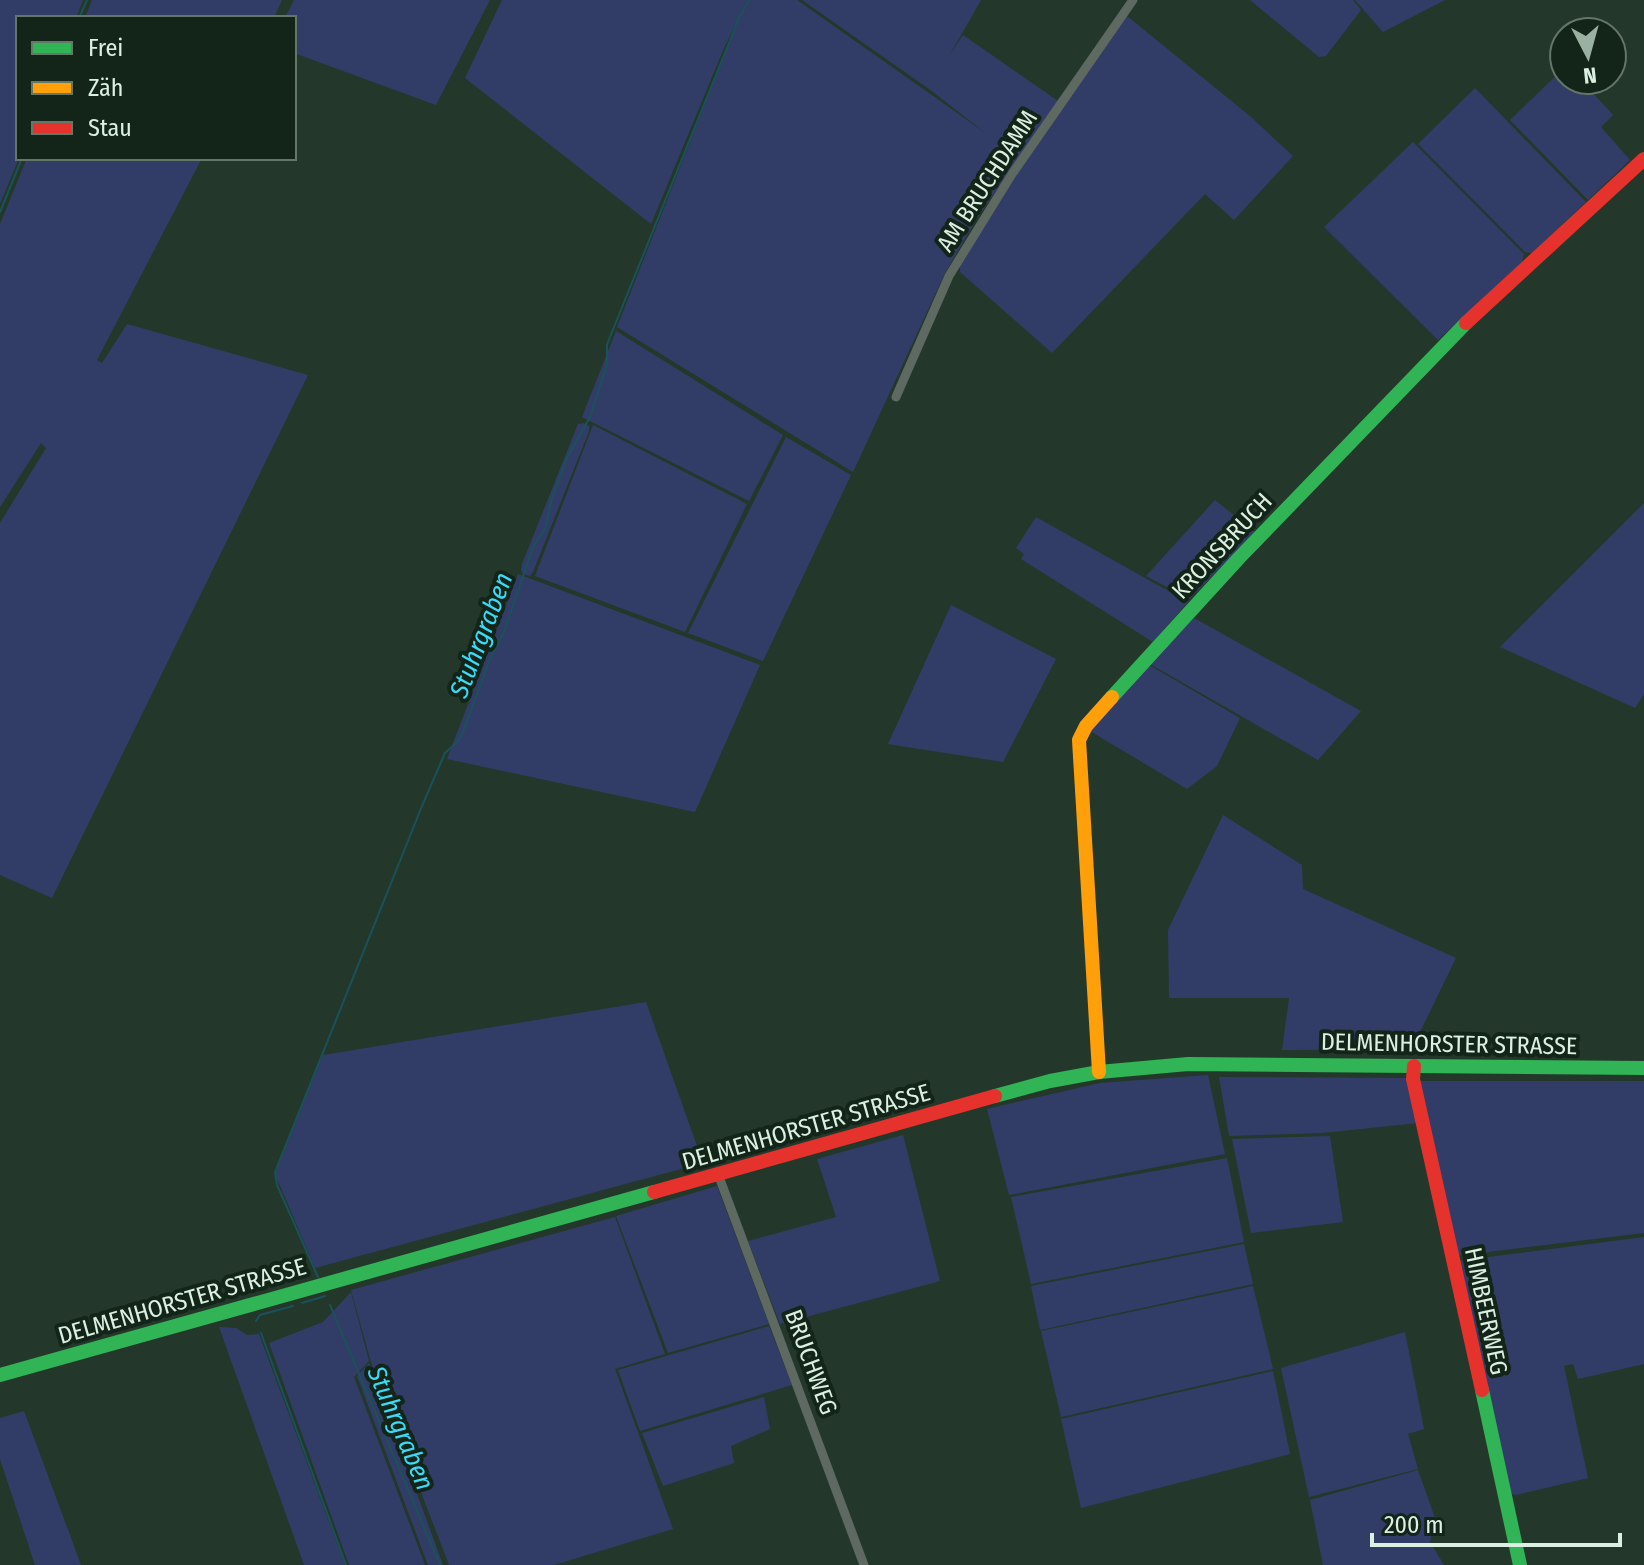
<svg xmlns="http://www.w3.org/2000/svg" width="1644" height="1565" font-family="'Fira Sans Condensed',sans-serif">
  <rect width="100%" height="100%" fill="#23382b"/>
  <!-- green -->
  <path fill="#323d67" d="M0 0H83L76 18H18L19 158 0 204Z
    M92 0H282L274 18H85Z
    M294 0H490L436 105 294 53V18H285Z
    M502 0H748L724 48 651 224 465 78Z
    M750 0H797L987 134 929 89 802 0H981L949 56 963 35 1058 101 976 220 945 273 853 472 617 327 739 18Z
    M1250 0H1353L1361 10 1326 56 1319 57Z
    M1355 0H1445L1383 32Z
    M1127 16 1251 117 1293 156 1234 220 1205 194 1052 353 960 272V265L1026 159Z
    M1564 68V80H1581L1613 115 1601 127 1630 160 1588 200 1510 120Z
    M1475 88 1586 202 1532 253 1525 252 1418 144Z
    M1413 142 1524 254 1522 262 1438 340 1324 227Z
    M27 158H202L97 360 102 363 127 324 308 375 52 898 0 875V523L46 448 41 443 0 507V224Z
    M616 331 783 435 749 501 582 417Z
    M584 423 589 426V431L533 572 530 576 523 574 521 570 522 564 578 424Z
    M593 425 747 504 685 632 535 576Z
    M786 437 851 475 763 661 688 633Z
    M1215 500 1255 532 1190 599 1146 576Z
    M1644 503V694L1635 708 1500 647Z
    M1036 517 1188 602 1153 642 1021 559 1024 554 1016 548Z
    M518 574 760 665 695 812 447 759Z
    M951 605 1056 659 1003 762 888 744Z
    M1194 618 1361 711 1318 760 1150 664Z
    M1149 665 1240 718 1217 766 1187 789 1090 731Z
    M1223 815 1302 865 1303 889 1456 958 1420 1032 1415 1049 1282 1050 1289 998H1169L1168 930Z
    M646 1002 703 1163 315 1268 275 1174 323 1055Z
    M1208 1075 1225 1154 1009 1195 987 1109 1100 1083Z
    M1219 1077 1407 1078 1418 1123 1322 1133 1229 1136Z
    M1417 1081H1644V1233L1455 1256Z
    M903 1135 940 1281 780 1324 748 1241 836 1217 817 1159Z
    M1330 1136 1343 1222 1251 1233 1232 1139Z
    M1227 1158 1244 1242 1031 1284 1011 1197Z
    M717 1186 769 1324 668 1353 616 1216Z
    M615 1217 665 1354 615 1369 673 1529 554 1565H449L371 1362 351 1290Z
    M1644 1237V1364L1578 1379 1573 1364 1564 1366 1588 1478 1516 1495 1508 1493 1457 1261Z
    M1244 1244 1253 1284 1040 1330 1031 1286Z
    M1253 1286 1273 1369 1061 1417 1041 1331Z
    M351 1292 369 1361 354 1377 425 1565H349L269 1343 323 1322Z
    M769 1326 792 1385 640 1431 618 1370Z
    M219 1327 236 1328 247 1335 259 1334 345 1565H304Z
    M1405 1332 1424 1429 1408 1434 1418 1469 1309 1497 1281 1368Z
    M369 1363 443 1565H428L357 1376Z
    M1273 1371 1290 1454 1081 1508 1061 1419Z
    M764 1397 770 1429 731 1446 734 1463 663 1486 642 1433Z
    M24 1411 81 1565H35L0 1459V1418Z
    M1418 1470 1435 1518 1430 1542 1444 1565H1323L1310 1500Z"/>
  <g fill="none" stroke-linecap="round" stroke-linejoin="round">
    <!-- stream -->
    <path stroke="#1a515a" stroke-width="2" d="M79 18 87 0
      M0 212 22 158
      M318 1277 277 1185 275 1172 422 806 445 753 457 742 463 732 490 659 504 632 533 547 546 527 551 501 567 458 590 417 607 364V345L610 337 739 18 749 0
      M302 1303 325 1296
      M330 1305 440 1565
      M256 1321 260 1315 293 1306
      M261 1333 346 1565"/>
    <!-- street -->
    <path stroke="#5d6961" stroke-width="9" d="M896 397 949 276 1012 174 1133 0
      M718 1174 864 1565"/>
    <!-- fast -->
    <path stroke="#30b455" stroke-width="14" d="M1112 697 1239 558 1466 323
      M995 1096 1050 1081 1099 1072 1188 1064 1644 1068
      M0 1375 654 1192
      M1482 1390 1520 1565"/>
    <!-- slow -->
    <path stroke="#ff9f0a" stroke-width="14" d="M1099 1072 1079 740 1086 726 1112 697"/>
    <!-- jam -->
    <path stroke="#e5322d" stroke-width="14" d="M1466 323 1644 159
      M1414 1066 1413 1079 1482 1390
      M654 1192 995 1096"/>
  </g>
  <g text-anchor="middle" stroke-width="8" stroke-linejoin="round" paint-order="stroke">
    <!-- street labels -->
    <g font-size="24" fill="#daf0e0" stroke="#132418">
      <text transform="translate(987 181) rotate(-57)" y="8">AM BRUCHDAMM</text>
      <text transform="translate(1222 546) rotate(-47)" y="8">KRONSBRUCH</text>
      <text transform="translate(1449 1044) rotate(1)" y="8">DELMENHORSTER STRASSE</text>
      <text transform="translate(806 1127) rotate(-16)" y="8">DELMENHORSTER STRASSE</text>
      <text transform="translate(182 1301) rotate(-16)" y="8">DELMENHORSTER STRASSE</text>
      <text transform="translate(1486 1311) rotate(78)" y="8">HIMBEERWEG</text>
      <text transform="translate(811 1362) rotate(70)" y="8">BRUCHWEG</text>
    </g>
    <!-- water labels -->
    <g font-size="26" font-style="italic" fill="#3adbf9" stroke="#132418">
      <text transform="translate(481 635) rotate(-69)" y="9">Stuhrgraben</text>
      <text transform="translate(401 1428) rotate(67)" y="9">Stuhrgraben</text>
    </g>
  </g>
  <!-- legend -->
  <rect x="16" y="16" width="280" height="144" fill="#132418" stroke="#637668" stroke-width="2"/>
  <rect x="32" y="42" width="40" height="12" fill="#30b455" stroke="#637668" stroke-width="2"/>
  <text x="88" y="56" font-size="24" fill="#daf0e0">Frei</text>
  <rect x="32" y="82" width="40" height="12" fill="#ff9f0a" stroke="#637668" stroke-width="2"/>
  <text x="88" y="96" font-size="24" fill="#daf0e0">Zäh</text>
  <rect x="32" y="122" width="40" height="12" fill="#e5322d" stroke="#637668" stroke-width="2"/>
  <text x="88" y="136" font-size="24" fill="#daf0e0">Stau</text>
  <!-- north arrow -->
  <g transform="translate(1588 56) rotate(174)"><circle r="38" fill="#132418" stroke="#637668" stroke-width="2"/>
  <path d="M0-6L14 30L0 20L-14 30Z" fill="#9ab0a1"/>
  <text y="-12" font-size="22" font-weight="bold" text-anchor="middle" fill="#daf0e0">N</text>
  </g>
  <!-- scale -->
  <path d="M1372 1533v12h248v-12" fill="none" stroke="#daf0e0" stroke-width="4"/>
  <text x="1384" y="1533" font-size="24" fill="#daf0e0" stroke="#132418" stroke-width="6" paint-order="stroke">200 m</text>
</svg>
